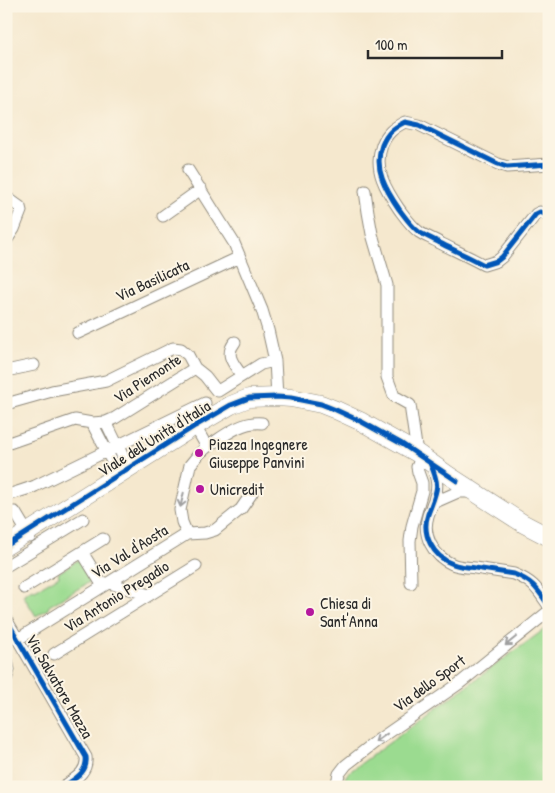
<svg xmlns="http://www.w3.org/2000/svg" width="555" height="793" font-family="'Patrick Hand',sans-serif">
  <rect width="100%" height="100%" fill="#fcf5e5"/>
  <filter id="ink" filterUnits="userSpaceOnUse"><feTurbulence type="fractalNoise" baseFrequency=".02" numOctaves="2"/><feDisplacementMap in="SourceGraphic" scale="10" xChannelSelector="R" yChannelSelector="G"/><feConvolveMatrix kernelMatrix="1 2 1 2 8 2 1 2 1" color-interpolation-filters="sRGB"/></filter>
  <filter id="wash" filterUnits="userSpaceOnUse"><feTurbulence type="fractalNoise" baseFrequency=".0096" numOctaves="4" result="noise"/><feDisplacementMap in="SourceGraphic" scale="20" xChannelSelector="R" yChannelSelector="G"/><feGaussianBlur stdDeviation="1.12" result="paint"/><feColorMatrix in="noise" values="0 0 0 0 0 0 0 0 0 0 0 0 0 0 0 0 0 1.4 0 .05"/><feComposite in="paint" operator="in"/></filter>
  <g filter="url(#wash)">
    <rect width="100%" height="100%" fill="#f5e8ce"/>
    <!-- green -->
    <path fill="#9bdb90" stroke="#63835e" d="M78 560 81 561 93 580 49 606 48 609 36 616 23 595 32 589 35 590 59 576 58 573Z
      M549 626V787H343L345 778 348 773Z"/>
  </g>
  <g filter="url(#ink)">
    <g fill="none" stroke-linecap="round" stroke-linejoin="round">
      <defs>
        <path id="minor" d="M549 164 507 167 498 164 419 125 405 122C393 128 387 133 382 145 373 169 386 190 399 209 405 217 411 226 419 232 425 236 433 239 440 243 454 250 469 257 484 265L497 261 502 257 536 214 540 212 549 216
          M188 170 234 243 262 310 268 330 275 361 277 397
          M365 191 368 212 372 234 387 285V377L394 396 410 405 417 453
          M6 197 20 207 21 211 14 229 6 241
          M163 216 201 189
          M78 333 240 257
          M235 342C224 355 234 364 242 376
          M6 371 34 365
          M6 404 52 391 106 381 173 348 181 349 188 355 195 368 205 376 216 390 218 391 261 364 275 361
          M106 422 129 469
          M92 423 119 475
          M195 426 207 447C224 436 241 421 262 423
          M6 444 75 420 92 423 106 422 115 418 195 368
          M431 464C438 480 439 489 432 505 431 509 429 512 428 516 422 535 433 556 452 564 459 567 467 567 475 568 488 570 501 572 514 574 534 582 537 589 549 606
          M6 496C15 492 26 490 35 486L205 403
          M433 503 458 492H474
          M6 513 12 512H15L30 537
          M187 534 182 522 180 510 190 465 200 453 207 447
          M82 552 103 586
          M6 566 83 519
          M109 583 149 595
          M411 583 410 541 412 526 422 491V483L418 472 417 467 422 456
          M24 588 103 539
          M6 619 86 757C88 773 74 779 63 787
          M18 639 187 534 205 533 215 530 241 509 252 493
          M54 654 196 566
          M6 656 9 670 6 680
          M336 787 339 774 346 765 378 740 460 683 549 611"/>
        <path id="primary" d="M6 546 195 426 231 405 249 398 277 397 291 398 321 404 336 410 362 422 417 453 448 475 524 524 549 537"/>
      </defs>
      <!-- minor casing -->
      <use href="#minor" stroke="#908a7c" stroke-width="13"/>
      <!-- primary casing -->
      <use href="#primary" stroke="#908a7c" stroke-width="19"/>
      <!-- minor -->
      <use href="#minor" stroke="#fff" stroke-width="11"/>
      <!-- primary -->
      <use href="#primary" stroke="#fff" stroke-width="18"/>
      <defs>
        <path id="cycleway" d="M549 164 507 167 498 164 419 125 405 122C393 128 387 133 382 145 373 169 386 190 399 209 405 217 411 226 419 232 425 236 433 239 440 243 454 250 469 257 484 265L497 261 502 257 536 214 540 212 549 216
          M430 463C441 487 437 490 428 514 421 534 433 557 453 564 460 567 468 567 475 568 488 570 501 572 514 574 534 582 537 589 549 606
          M6 546 195 426 231 405 249 398 277 397 291 398 321 404 336 410 362 422 402 444 457 481
          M6 619 86 757C88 773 74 779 63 787"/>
      </defs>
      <!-- cycleway casing -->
      <use href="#cycleway" stroke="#fcf5e5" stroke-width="8"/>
      <!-- cycleway -->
      <use href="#cycleway" stroke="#0057b8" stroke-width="5"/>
    </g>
    <!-- one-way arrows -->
    <defs><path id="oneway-shaft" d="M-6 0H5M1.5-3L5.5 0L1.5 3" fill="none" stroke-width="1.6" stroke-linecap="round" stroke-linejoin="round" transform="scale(1.25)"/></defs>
    <g stroke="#a0a0a0">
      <use href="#oneway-shaft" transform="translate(182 500) rotate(103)"/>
      <use href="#oneway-shaft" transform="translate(511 641) rotate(141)"/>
      <use href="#oneway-shaft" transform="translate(381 738) rotate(144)"/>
    </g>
  </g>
  <!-- markers -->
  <g fill="#b5179e" stroke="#fcf5e5" stroke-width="2">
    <circle cx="199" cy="453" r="5"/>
    <circle cx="200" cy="489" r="5"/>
    <circle cx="310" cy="612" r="5"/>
  </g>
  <g text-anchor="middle" stroke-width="4" stroke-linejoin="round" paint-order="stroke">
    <!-- street labels -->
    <g font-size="16" fill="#2b2b2b" stroke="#fcf5e5">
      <text transform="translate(152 280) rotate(-25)" y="6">Via Basilicata</text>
      <text transform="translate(147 378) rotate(-33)" y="6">Via Piemonte</text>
      <text transform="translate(154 438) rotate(-32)" y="6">Viale dell'Unità d'Italia</text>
      <text transform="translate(129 551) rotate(-32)" y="6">Via Val d'Aosta</text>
      <text transform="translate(116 596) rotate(-32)" y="6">Via Antonio Pregadio</text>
      <text transform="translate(429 683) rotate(-36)" y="6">Via dello Sport</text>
      <text transform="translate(60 686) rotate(60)" y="6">Via Salvatore Mazza</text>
    </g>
    <!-- poi labels -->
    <g font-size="16" fill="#2b2b2b" stroke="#fcf5e5" text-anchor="start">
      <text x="209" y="450">Piazza Ingegnere<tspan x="209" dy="18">Giuseppe Panvini</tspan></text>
      <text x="210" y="495">Unicredit</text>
      <text x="320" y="609">Chiesa di<tspan x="320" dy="18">Sant'Anna</tspan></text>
    </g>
  </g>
  <!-- margin -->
  <rect width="555" height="793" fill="none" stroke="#fcf5e5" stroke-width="25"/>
  <!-- scale -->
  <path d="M368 50v8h134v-8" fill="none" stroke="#2b2b2b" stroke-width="2.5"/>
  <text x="375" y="50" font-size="15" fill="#2b2b2b" stroke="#fcf5e5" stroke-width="4" paint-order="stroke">100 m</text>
</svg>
